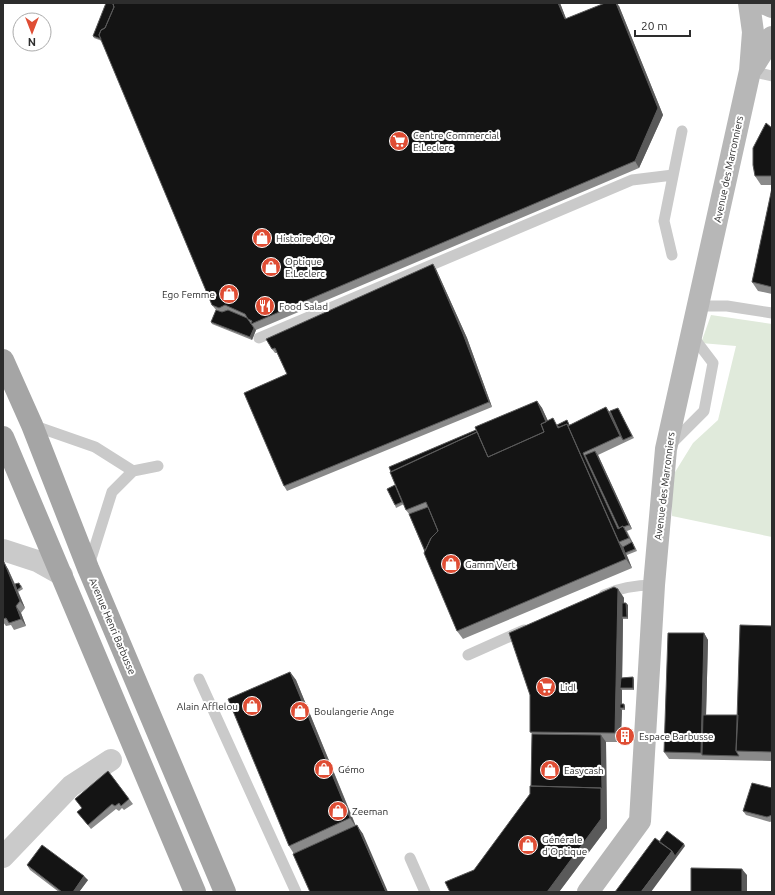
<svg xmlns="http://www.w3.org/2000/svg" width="775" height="895" font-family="Ubuntu,sans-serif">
  <rect width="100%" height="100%" fill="#fff"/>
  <!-- green -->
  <path fill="#e0eadb" d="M711 315 772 324V537L672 516V477L693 443 718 420 736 346 701 343Z"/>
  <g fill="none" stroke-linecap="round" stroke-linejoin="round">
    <!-- service -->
    <path stroke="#cacaca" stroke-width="11" d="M750 71 772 76
      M672 255 664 221 682 131
      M697 306H727L772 313
      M259 338 632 180 673 175
      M32 425 95 447 133 471
      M669 446 704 411 713 363 691 334
      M89 565 112 492 133 471 158 466
      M604 595C619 588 637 585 654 585
      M468 655 524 630
      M199 679 296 892
      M410 858 425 892"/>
    <!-- minor -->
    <path stroke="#cacaca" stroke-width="22" d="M3 550 37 561 62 575
      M3 857 71 786 111 760"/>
    <!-- secondary -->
    <path stroke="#b7b7b7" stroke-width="22" d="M763 3 772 7
      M753 67 772 37
      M588 892 640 821 654 585 666 449 750 71 753 32 749 3"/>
    <!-- primary -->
    <path stroke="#a5a5a5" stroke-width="22" d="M3 360 32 425 88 568 225 892
      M3 437 195 892"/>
  </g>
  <!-- wall -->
  <path fill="#8a8a8a" d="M560 3 566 19 619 6 663 115 639 168 256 330 252 340 212 324 211 322 216 310 212 305 102 41 94 38 93 36Z
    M772 128V185H761L755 176Z
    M772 188V294L758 291 752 282Z
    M433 264 436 269 467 338 492 407 287 491 284 486 287 374 277 353H275L272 349Z
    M537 401 542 408 548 421 557 425 568 423 569 425 610 411 619 410 634 438 598 455 632 529 627 531 637 551 627 555 626 554 632 568 463 639 457 631 409 514 406 510 404 504 396 508 395 505V485L476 430Z
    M3 563 8 569 16 586 21 585 23 589 18 592V591L25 608 21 613 26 626 14 630 11 625 6 626 3 622Z
    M618 589 624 598V603L628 605V619H623L622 678 633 677 634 680V690H622V704L625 706V710H622L621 728 628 731V742H621V741V742H606L607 828 559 892H450L474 870 530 794 531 786 532 734 530 732Z
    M772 626V761L669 759 664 752 704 633 708 640 706 715H738Z
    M290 672 296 680 356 826 363 834 294 854 289 846Z
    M108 771 133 804 124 810 122 808 119 811 116 809 91 829 77 812 82 808 75 799Z
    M772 788V821L770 822 746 815 743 811Z
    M27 865 88 880 79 892H59L30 870Z"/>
  <!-- shaded-wall -->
  <path fill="#5a5a5a" d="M558 3H560L569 26 565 19Z
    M616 3H617L619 6 663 115 639 168 635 161Z
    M433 264 436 269 467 338 492 407 489 402Z
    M254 328 256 330 252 340 250 337Z
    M537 401 542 408 552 430 547 423Z
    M606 407 611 414 623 440 620 436Z
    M567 420 573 432 619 542 624 548 632 568 626 559 567 424Z
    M595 451 598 455 632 529 629 525Z
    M623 526 627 533 637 551 629 538Z
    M4 562 8 569 25 608 20 601Z
    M618 589 624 598 623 617H622L623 619 622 688H620L622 690V708H620L622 710 621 740H620L621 742 615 733Z
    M626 603 628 605V619L627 617Z
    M16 606 21 613 26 626 21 619Z
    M704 633 708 640 705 755H702L701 753Z
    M290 672 296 680 356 827 350 818Z
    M633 677 634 680V690L633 688Z
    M624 704 625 706V710L624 708Z
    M627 728 628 731V742L626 740Z
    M601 735 606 742 607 828 559 892H547L601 788Z
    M357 825 363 834 388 892H386Z
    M684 844 685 846 651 892H641L672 851Z
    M742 869 747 875V892H742Z
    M84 876 88 880 79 892H73Z"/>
  <!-- building -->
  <path fill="#141414" stroke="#5a5a5a" d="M106 3H116L113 4 114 7 105 28 101 30 99 35 101 39 93 36Z
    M116 3H558L565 19 605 3H616L658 108 635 161 251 324 252 321 248 319 245 314 225 305 219 308 212 305 99 35 101 30 105 28 114 7 113 4Z
    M766 123 772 128V176H755L753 165V148Z
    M772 188V287L752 282Z
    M433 264 463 334 489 402 284 486 244 393 287 374 275 348 272 349 266 339Z
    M216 310 222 312 228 310 247 318 254 328 250 337 211 322Z
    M537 401 546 422 541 424 544 432 488 457 475 427Z
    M606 407 620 436 583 453 618 529 623 526 629 538 619 542 568 426Z
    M618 408 632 436 623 440 610 411Z
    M553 418 558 428 567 424 626 559 457 631 424 553 431 538 438 531 426 502 406 510 390 472 477 432 488 457 544 432 541 424Z
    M567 420 569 425 568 426 567 424 559 427 557 425Z
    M476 430 478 434 477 432 391 472 389 467Z
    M595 451 629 525 623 527 624 528 623 526 619 528 585 455Z
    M395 485 402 502 395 505 387 489Z
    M428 507 438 531 431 538 425 551 409 514Z
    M632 542 635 549 625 553 623 547Z
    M4 562 20 601 16 606 21 619 9 623 6 618 3 619V563Z
    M19 583 21 587 17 590 15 584Z
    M614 587 618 589 615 733 530 732V695L509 633Z
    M622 603H626L627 617H622Z
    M740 625 772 626V752L736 751Z
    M668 633H704L701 753 664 752Z
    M290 672 350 818 289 846 228 699Z
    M633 677V688H620L621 678Z
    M620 704H624V708H620Z
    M703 715H738L736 751 739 756 702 755Z
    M620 728H627L626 740H620Z
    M532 734 601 735 602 790 601 788 531 786Z
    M108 771 129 799 121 806 119 803 115 806 112 804 88 825 77 812 82 808 75 799Z
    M752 783 772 788V815L767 817 743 811Z
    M530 786 601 788V819L547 892H450L445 882 474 870 530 794Z
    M357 825 386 892H310L293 854Z
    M667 831 684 844 675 856 672 851 659 842Z
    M655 838 672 851 641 892H615Z
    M42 845 84 876 73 892H62L27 865Z
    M691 868 742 869V892H691Z"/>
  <!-- icons -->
  <defs>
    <symbol id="supermarket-disc" viewBox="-11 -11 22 22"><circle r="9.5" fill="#df4d34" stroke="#fff"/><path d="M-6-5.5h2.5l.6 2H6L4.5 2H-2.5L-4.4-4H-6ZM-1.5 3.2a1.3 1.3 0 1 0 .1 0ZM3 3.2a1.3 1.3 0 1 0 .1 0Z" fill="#fff"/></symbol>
    <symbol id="shop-disc" viewBox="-11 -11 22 22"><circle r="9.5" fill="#df4d34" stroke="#fff"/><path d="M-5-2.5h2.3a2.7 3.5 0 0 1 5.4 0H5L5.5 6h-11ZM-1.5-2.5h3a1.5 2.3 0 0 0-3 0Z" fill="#fff"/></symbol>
    <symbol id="restaurant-disc" viewBox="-11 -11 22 22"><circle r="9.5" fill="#df4d34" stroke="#fff"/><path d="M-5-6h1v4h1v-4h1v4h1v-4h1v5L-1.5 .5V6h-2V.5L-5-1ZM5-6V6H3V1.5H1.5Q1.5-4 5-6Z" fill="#fff"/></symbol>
    <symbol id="building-disc" viewBox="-11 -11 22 22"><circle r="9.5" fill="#df4d34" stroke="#fff"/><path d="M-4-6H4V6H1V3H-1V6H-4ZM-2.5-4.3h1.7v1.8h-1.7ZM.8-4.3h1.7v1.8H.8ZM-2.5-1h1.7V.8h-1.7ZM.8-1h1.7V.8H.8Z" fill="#fff"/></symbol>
  </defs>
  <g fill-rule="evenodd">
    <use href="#supermarket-disc" x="388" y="130" width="22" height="22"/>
    <use href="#shop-disc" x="251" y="227" width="22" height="22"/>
    <use href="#shop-disc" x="260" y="256" width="22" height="22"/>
    <use href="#shop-disc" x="218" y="283" width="22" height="22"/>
    <use href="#restaurant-disc" x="254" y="295" width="22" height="22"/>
    <use href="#shop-disc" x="440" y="553" width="22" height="22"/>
    <use href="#supermarket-disc" x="535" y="676" width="22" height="22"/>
    <use href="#shop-disc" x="241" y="695" width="22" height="22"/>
    <use href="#shop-disc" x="289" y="700" width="22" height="22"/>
    <use href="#building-disc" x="614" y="725" width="22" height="22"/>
    <use href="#shop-disc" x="313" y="758" width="22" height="22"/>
    <use href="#shop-disc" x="539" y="759" width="22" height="22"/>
    <use href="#shop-disc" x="327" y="800" width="22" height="22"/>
    <use href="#shop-disc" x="517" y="834" width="22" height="22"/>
  </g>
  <g text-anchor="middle" stroke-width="4" stroke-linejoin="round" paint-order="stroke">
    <!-- poi labels -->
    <g font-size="10" fill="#2d2d2d" stroke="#fff" text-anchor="start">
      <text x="413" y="139">Centre Commercial<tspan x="413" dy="12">E.Leclerc</tspan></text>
      <text x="276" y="242">Histoire d'Or</text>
      <text x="285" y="265">Optique<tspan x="285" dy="12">E.Leclerc</tspan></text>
      <text x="215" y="298" text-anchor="end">Ego Femme</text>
      <text x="279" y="310">Food Salad</text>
      <text x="465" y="568">Gamm Vert</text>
      <text x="560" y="691">Lidl</text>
      <text x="238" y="710" text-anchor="end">Alain Afflelou</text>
      <text x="314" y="715">Boulangerie Ange</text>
      <text x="639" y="740">Espace Barbusse</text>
      <text x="338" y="773">Gémo</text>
      <text x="564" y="774">Easycash</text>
      <text x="352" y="815">Zeeman</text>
      <text x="542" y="843">Générale<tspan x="542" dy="12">d'Optique</tspan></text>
    </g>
    <!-- street labels -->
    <g font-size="10" fill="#2d2d2d" stroke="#fff">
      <text transform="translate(728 169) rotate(-78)" y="4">Avenue des Marronniers</text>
      <text transform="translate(664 486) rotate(-83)" y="4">Avenue des Marronniers</text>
      <text transform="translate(113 626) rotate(67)" y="4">Avenue Henri Barbusse</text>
    </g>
  </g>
  <!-- border -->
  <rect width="775" height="895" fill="none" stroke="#2d2d2d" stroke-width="8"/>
  <!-- north arrow -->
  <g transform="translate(32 32) rotate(180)"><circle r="19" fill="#ffffff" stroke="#ababab"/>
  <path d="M0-3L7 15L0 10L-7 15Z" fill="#df4d34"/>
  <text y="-6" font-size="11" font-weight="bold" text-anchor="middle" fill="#2d2d2d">N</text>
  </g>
  <!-- scale -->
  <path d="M635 30v6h55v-6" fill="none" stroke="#2d2d2d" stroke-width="2"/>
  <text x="641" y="30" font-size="12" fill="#2d2d2d" stroke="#ffffff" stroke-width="3" paint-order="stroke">20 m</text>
</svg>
